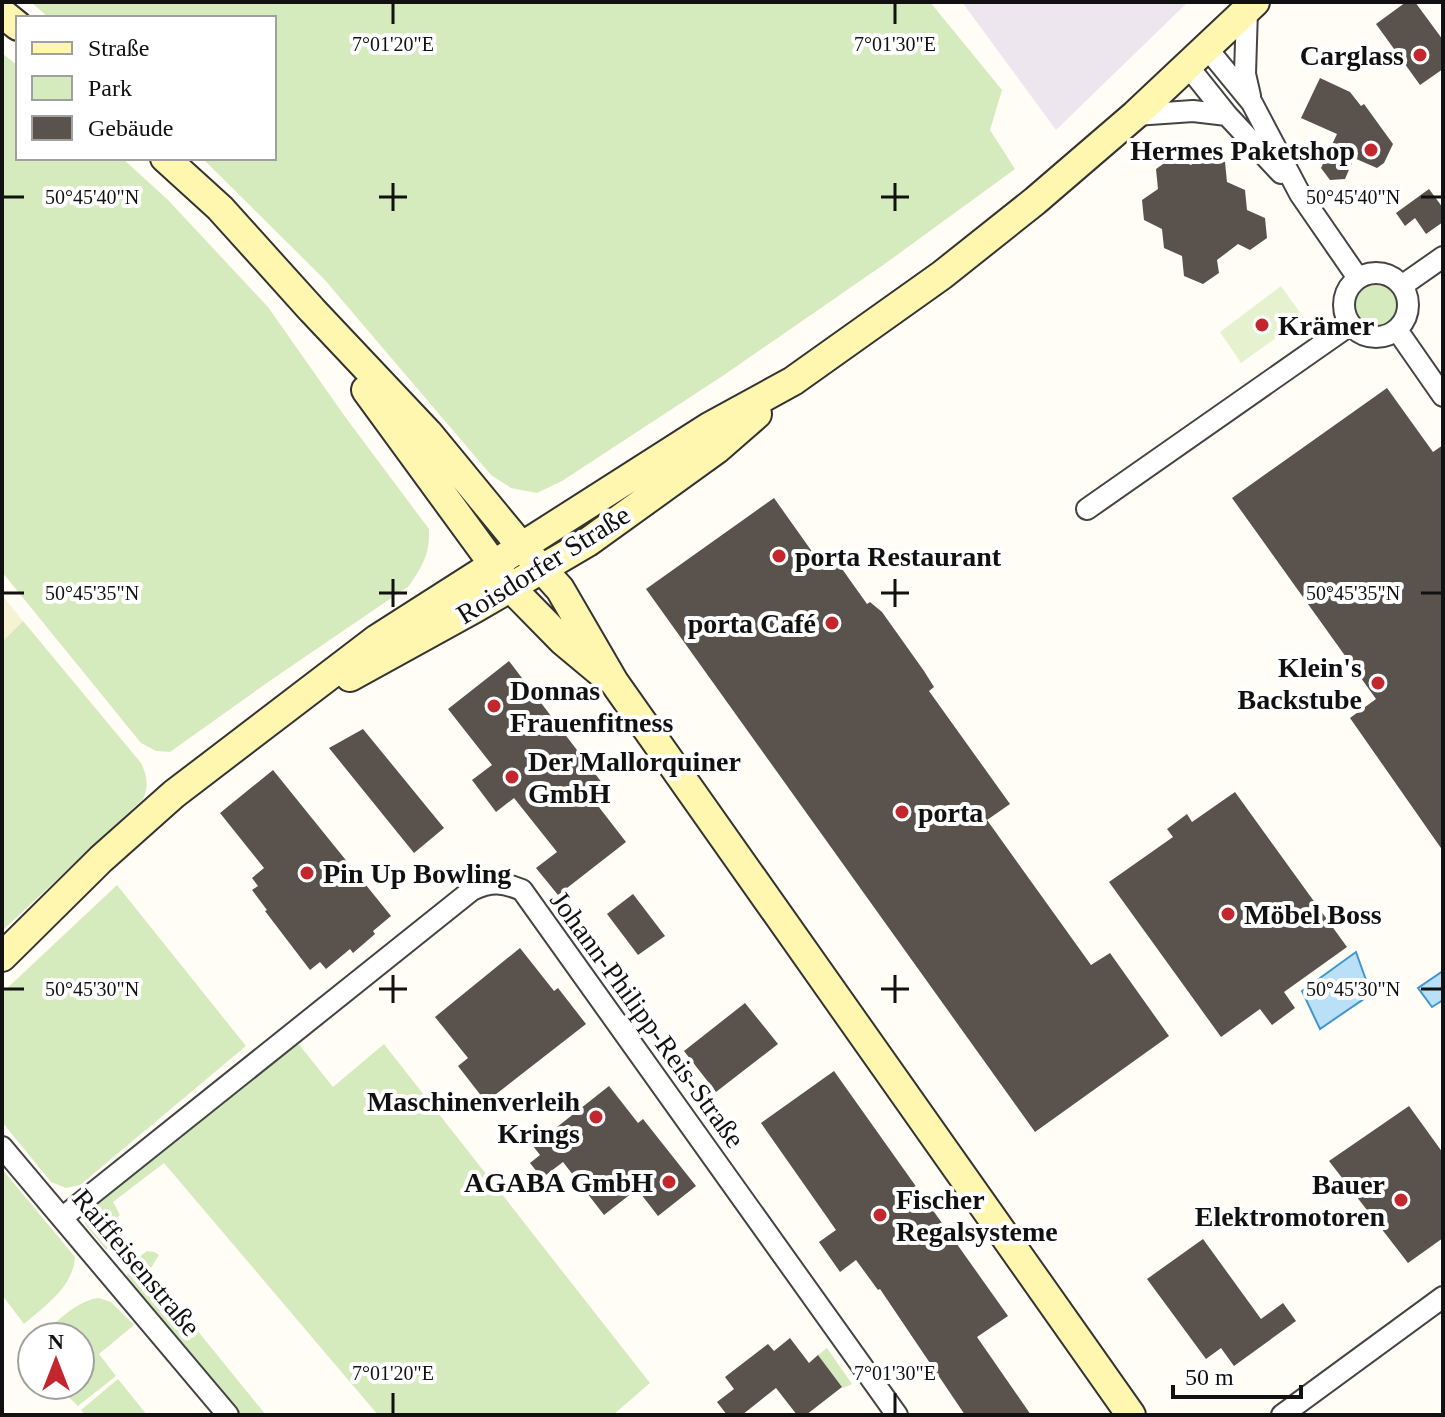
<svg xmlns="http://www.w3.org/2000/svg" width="1445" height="1417" font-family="'Times New Roman',serif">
  <rect width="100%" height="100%" fill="#fffdf5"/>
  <!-- industrial -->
  <path fill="#eee6ef" d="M962 2H1188L1056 130Z"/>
  <!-- farmland -->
  <path fill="#f6f3d4" d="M2 595 23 621 2 642Z"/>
  <!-- green -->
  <path fill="#d5ebbd" d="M31 2H930L1002 90 990 130 1015 169 886 263 724 375 562 481 537 493 511 488 491 475 324 279 202 158H274V18H49Z
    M2 53 18 66V158H122L168 200 268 307 346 418 429 529C430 554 423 565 409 586L271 680 170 752 156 751 141 743 2 572Z
    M1353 304a22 22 0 1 1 44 0a22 22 0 1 1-44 0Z
    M23 621 141 763C147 775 149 786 143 799L2 931V642Z
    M117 885 246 1046 80 1185 66 1188 51 1182 2 1122V993Z
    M293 1037 333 1087 384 1044 650 1383 613 1415H378L164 1163 113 1202 120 1215 110 1223 123 1238 106 1250 85 1224 86 1216 89 1208Z
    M2 1169 75 1257C73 1287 45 1306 24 1324L2 1295Z
    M147 1251 154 1252 159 1255 149 1271 266 1415H241L127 1276 129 1265Z
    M99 1298 111 1302 134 1325 99 1354 116 1376 78 1406 62 1391 51 1389 46 1385H80V1337H42C56 1321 78 1300 99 1298Z
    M827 1348 852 1384 843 1388 818 1355Z
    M118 1379 147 1415H85L81 1410Z"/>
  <!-- pitch -->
  <path fill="#e6f2cf" d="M1281 286 1304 318 1241 363 1220 332Z"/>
  <!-- water -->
  <path fill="#b9e0f7" stroke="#3f96cf" stroke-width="2" d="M1356 952 1371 994 1320 1029 1302 991Z
    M1443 971V1000L1432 1007 1418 988Z"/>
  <!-- building -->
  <path fill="#5a524d" d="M1406 2H1415L1443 40V69L1420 85 1376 24Z
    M1320 78 1350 92 1361 106 1364 104 1393 144 1384 163 1377 168 1354 158 1345 179 1330 180 1321 168 1337 134 1301 118Z
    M1207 154 1225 162 1227 182 1245 190 1247 210 1265 218 1267 238 1250 250 1238 244 1217 260 1219 273 1203 284 1184 276 1182 256 1164 248 1162 229 1144 220 1142 200 1158 189 1156 169 1173 157 1191 165Z
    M1429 189 1443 208V222L1426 234 1415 218 1405 226 1396 213Z
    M1387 388 1433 452 1443 445V851L1350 718 1376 699 1232 498Z
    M774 498 818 560 830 552 867 604 870 602 882 612 924 671 934 687 929 691 1010 804 987 820 1091 965 1110 953 1169 1036 1035 1132 646 589Z
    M509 661 609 792 595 802 626 842 558 895 536 868 557 852 514 798 496 812 472 780 492 765 448 709Z
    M363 729 444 828 414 853 329 748Z
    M273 770 391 916 373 931 375 934 353 953 350 949 326 969 320 962 310 970 265 911 267 910 252 890 258 886 252 878 264 868 220 813Z
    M1235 792 1347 947 1284 992 1295 1008 1272 1025 1260 1009 1221 1037 1109 882 1173 837 1167 829 1187 814 1192 822Z
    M633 894 665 936 638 955 607 914Z
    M520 948 554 991 558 988 586 1024 486 1102 458 1066 468 1058 435 1017Z
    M745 1003 778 1044 716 1092 684 1051Z
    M834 1071 1008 1316 977 1337 1031 1415H965L880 1289 878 1290 856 1260 840 1272 819 1242 836 1230 761 1123Z
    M609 1086 638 1123 643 1119 696 1186 658 1216 637 1189 604 1215 563 1162 542 1178 530 1163 540 1155 533 1146Z
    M1409 1106 1443 1153V1238L1408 1263 1329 1161Z
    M1203 1239 1261 1319 1283 1303 1296 1321 1234 1366 1221 1348 1206 1359 1147 1279Z
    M790 1338 809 1363 818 1355 842 1387 806 1415H797L776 1388 742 1415H727L717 1402 734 1389 725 1377 768 1344 774 1351Z"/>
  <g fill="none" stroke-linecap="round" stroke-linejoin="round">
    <defs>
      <path id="street" d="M1247 10 1245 74 1250 96
        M1206 47 1252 103 1300 194 1358 278
        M1187 65 1227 115 1281 173
        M1135 115 1193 111 1227 115
        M1344 305a32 32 0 1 1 64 0a32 32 0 1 1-64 0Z
        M1403 285 1443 257
        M1397 330 1443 396
        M1087 509 1350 325
        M2 1147 228 1415
        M63 1217 472 890C491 881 503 882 522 890L897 1415
        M1282 1415 1443 1297"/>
      <path id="secondary" d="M2 13 18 26
        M165 158 220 208 312 310 428 433 521 546 560 589 614 682 1131 1415
        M366 390 510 587 563 641 599 671
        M350 677 477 607 588 542 717 449 757 414
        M2 957 101 859 174 794 377 639 709 427 793 381 942 275 1035 201 1135 115 1255 2"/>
    </defs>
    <!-- street casing -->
    <use href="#street" stroke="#444" stroke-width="24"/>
    <!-- secondary casing -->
    <use href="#secondary" stroke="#333" stroke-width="32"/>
    <!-- street -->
    <use href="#street" stroke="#fff" stroke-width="20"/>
    <!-- secondary -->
    <use href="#secondary" stroke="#fff6b0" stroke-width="28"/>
  </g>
  <!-- ticks -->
  <path fill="none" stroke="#111" stroke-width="3" d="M393 4V24M895 4V24M393 183V211M895 183V211M4 197H24M379 197H407M881 197H909M1421 197H1441M393 579V607M895 579V607M4 593H24M379 593H407M881 593H909M1421 593H1441M393 975V1003M895 975V1003M4 989H24M379 989H407M881 989H909M1421 989H1441M393 1393V1413M895 1393V1413"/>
  <!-- markers -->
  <g fill="#c4262e" stroke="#fff" stroke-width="3">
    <circle cx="1420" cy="55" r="8"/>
    <circle cx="1371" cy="150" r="8"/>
    <circle cx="1262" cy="325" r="8"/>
    <circle cx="779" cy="556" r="8"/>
    <circle cx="832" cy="623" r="8"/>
    <circle cx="1378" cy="683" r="8"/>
    <circle cx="494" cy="706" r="8"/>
    <circle cx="512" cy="777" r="8"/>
    <circle cx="902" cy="812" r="8"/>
    <circle cx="307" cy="873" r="8"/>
    <circle cx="1228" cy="914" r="8"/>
    <circle cx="596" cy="1117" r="8"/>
    <circle cx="669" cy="1182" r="8"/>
    <circle cx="1401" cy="1200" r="8"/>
    <circle cx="880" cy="1215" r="8"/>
  </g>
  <g text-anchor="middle" stroke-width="8" stroke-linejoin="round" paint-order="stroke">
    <!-- poi labels -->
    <g font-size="28" font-weight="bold" fill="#111" stroke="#fff" text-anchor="start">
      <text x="1404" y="65" text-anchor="end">Carglass</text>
      <text x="1355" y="160" text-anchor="end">Hermes Paketshop</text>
      <text x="1278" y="335">Krämer</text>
      <text x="795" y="566">porta Restaurant</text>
      <text x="816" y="633" text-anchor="end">porta Café</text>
      <text x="1362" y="677" text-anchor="end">Klein's<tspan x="1362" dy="32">Backstube</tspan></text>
      <text x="510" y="700">Donnas<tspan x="510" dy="32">Frauenfitness</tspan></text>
      <text x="528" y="771">Der Mallorquiner<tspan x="528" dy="32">GmbH</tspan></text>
      <text x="918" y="822">porta</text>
      <text x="323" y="883">Pin Up Bowling</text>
      <text x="1244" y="924">Möbel Boss</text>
      <text x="580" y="1111" text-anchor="end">Maschinenverleih<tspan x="580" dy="32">Krings</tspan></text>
      <text x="653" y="1192" text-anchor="end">AGABA GmbH</text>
      <text x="1385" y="1194" text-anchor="end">Bauer<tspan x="1385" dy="32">Elektromotoren</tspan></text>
      <text x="896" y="1209">Fischer<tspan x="896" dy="32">Regalsysteme</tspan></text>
    </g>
    <!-- street labels -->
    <g font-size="28" fill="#111" stroke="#fff">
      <text transform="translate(543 564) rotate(-32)" y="10">Roisdorfer Straße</text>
      <text transform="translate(648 1019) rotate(54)" y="10">Johann-Philipp-Reis-Straße</text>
      <text transform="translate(137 1262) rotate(50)" y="10">Raiffeisenstraße</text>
    </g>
  </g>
  <g font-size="20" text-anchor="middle" fill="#111" stroke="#fff" stroke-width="8" stroke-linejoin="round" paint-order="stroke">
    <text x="393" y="51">7°01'20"E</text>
    <text x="895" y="51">7°01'30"E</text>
    <text x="92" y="204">50°45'40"N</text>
    <text x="1353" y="204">50°45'40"N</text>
    <text x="92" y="600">50°45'35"N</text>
    <text x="1353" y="600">50°45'35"N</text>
    <text x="92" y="996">50°45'30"N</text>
    <text x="1353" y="996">50°45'30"N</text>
    <text x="393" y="1380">7°01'20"E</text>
    <text x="895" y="1380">7°01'30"E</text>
  </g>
  <!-- border -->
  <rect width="1445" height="1417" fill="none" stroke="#111111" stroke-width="8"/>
  <!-- legend -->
  <rect x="16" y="16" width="260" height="144" fill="#ffffff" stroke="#a0a0a0" stroke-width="2"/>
  <rect x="32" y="42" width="40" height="12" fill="#fff6b0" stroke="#a0a0a0" stroke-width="2"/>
  <text x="88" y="56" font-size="24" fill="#111111">Straße</text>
  <rect x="32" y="76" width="40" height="24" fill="#d5ebbd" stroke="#a0a0a0" stroke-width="2"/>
  <text x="88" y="96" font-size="24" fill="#111111">Park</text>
  <rect x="32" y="116" width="40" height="24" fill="#5a524d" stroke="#a0a0a0" stroke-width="2"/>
  <text x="88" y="136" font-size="24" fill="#111111">Gebäude</text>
  <!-- north arrow -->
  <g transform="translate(56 1361)"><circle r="38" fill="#ffffff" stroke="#a0a0a0" stroke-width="2"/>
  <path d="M0-6L14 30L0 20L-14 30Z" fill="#c4262e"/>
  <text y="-12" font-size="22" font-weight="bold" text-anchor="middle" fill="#111111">N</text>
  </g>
  <!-- scale -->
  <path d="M1173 1385v12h128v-12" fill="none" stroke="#111111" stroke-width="4"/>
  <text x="1185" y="1385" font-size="24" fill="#111111" stroke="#ffffff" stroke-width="6" paint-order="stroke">50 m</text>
</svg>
